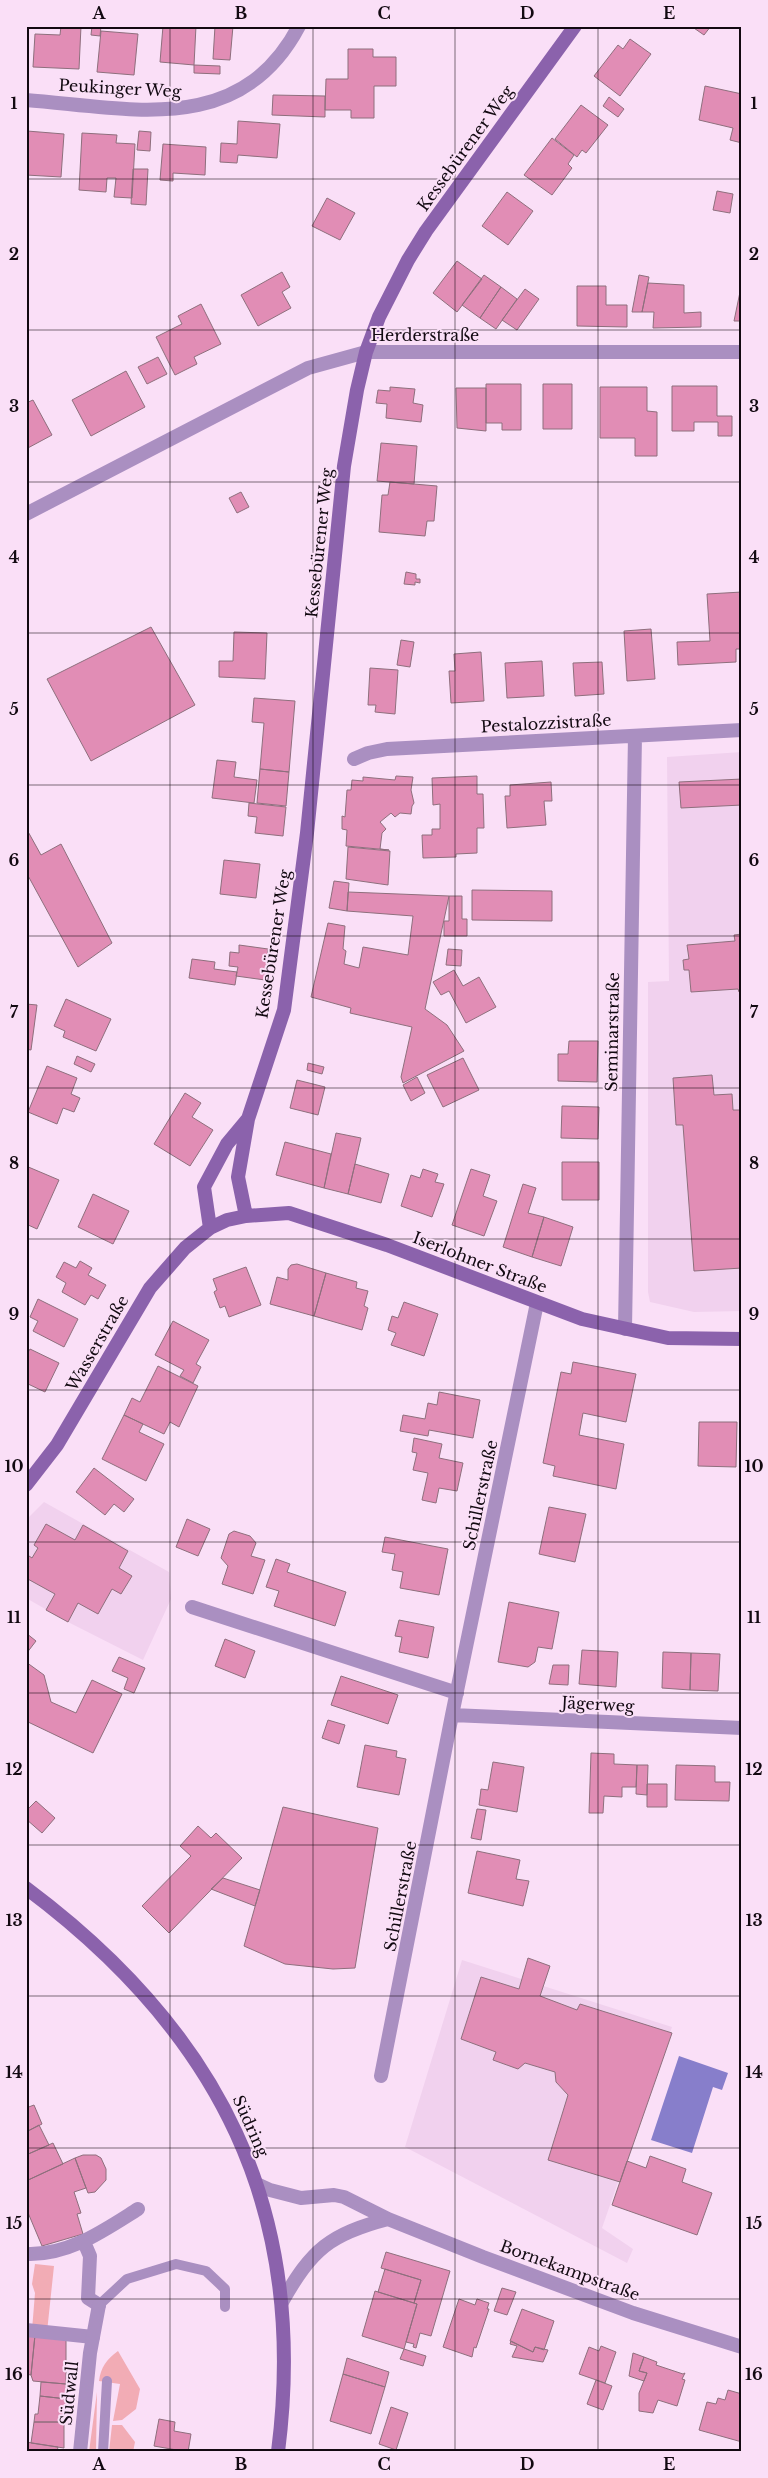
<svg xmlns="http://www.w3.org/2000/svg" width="768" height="2478" font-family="'Libre Baskerville',serif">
  <rect width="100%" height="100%" fill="#fadff7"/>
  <!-- built -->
  <path fill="#f1d1ee" d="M742 752V1311L694 1312 650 1302 648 1292V982L669 981 667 757Z
    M44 1502 169 1572 171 1599 143 1660 68 1622 26 1598V1520Z
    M462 1960 672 2027 602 2228 633 2249 627 2263 405 2147Z"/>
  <!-- green -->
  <path fill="#f2acb5" d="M35 2264 54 2266 47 2332 32 2330 35 2293 32 2284Z
    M118 2351 140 2389 136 2409 122 2420 113 2421 120 2384 99 2381C101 2367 106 2360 118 2351Z
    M97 2392 96 2452H89Z
    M112 2425H122L135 2442 133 2452H109Z"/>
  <!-- water -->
  <path fill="#877ecb" d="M679 2056 728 2073 722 2090 713 2087 692 2153 651 2140Z"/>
  <!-- building -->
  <path fill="#e18db5" stroke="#8e6f7d" d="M61 26H81L79 69 33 67 35 34 60 35Z
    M92 26H101L100 36 91 35Z
    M163 26H196L194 65 160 62Z
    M215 26H233L230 60 213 59Z
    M691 26H711L704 35Z
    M101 31 138 34 134 75 97 72Z
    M630 39 651 54 620 96 594 76 618 45 623 49Z
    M348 49H373V57H396V86H374V118H351V110H325L326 79H348Z
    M194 65 220 66V74L194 73Z
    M705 86 742 94V143L730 140 733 128 699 120Z
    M273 95 325 96V117L272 115Z
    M609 97 624 109 618 117 603 106Z
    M581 105 608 125 586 153 582 150 577 157 555 139Z
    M238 121 280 124 277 158 238 155 237 163 220 162 221 143 237 144Z
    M27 131 64 134 61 177 26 175Z
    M139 131 151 132 150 151 137 150Z
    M82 133 117 135 116 143 135 144 132 198 114 197 116 178H107L106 192 79 190Z
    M552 138 574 155 568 164 572 168 552 195 524 175Z
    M163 144 206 147 205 175 173 173V181L160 180Z
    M133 169H148L146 205 131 204Z
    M717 191 733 194 730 213 713 210Z
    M507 192 533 211 508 245 482 226Z
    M327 198 355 213 340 240 312 226Z
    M457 261 482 279 457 312 433 293Z
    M282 272 290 287 282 292 291 308 258 326 241 295Z
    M484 275 501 287 480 318 462 305Z
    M639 275 649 277 642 312H632Z
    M648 283 684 285V313L701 312V327L653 328 654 312H642Z
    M577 286H606V305H627V327L577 326Z
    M501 287 517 299 496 329 480 318Z
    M525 289 539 299 517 330 502 320Z
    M740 292H742V321H734Z
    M201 304 221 344 194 357 197 364 175 375 156 337 182 324 178 316Z
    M158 357 167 374 147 384 138 367Z
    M126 371 145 407 91 436 72 400Z
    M486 384H521V430H502V423H486Z
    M543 384H572V429H543Z
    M672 386H717V416H732V436H718V422H694V431H672Z
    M390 387 415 389 413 403 423 405 421 422 386 418 387 404 376 403 378 390 390 391Z
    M600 387H647V411L657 412V456H635V438H600Z
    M456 388H486V431L457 428Z
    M33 400 52 435 26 449V403Z
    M381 443 417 446 414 484 377 481Z
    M390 482 437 486 434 521H427L425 536 379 532 382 495H388Z
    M241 492 249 507 237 513 229 498Z
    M406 572 416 574V579H420V583L415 582V585L404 584Z
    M742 592V649H736V662L678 665 677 642 710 641 707 594Z
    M151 627 195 705 91 761 47 679Z
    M651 629 655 679 627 681 624 631Z
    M234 632 267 633 265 679 219 677V661H233Z
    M401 640 414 642 410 667 397 665Z
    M481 652 484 701 451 703 449 671H455L454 654Z
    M542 661 544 696 507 698 505 663Z
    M602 662 604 694 575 696 573 663Z
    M370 668 398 670 395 714 375 712 376 705H368Z
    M254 698 295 701 289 772 260 769 264 723 252 722Z
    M217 760 236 762 234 777 257 780 254 803 212 798Z
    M260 769 289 772 286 806 257 803Z
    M396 776 413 777 411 790 414 803 412 806 411 814 400 813 395 817 391 813 380 822 386 829 382 833 380 849 389 850 346 846 347 830 342 829V816L345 817 347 790H351L352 780 363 781V777L395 780Z
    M477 776V794H483L484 828H477V853L456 854V857L423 858 422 835H432V829H440V804L433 805 432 778Z
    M742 779V805L681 808 679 782Z
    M551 782 552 801H544L546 825 507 828 505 796H510V785Z
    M249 803 286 807 283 836 255 833 257 817 248 816Z
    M26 828 41 855 61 844 112 943 78 967 26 872Z
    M348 847 390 851 388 885 346 879Z
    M224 860 260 864 256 898 220 894Z
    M334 881 349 883 347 911 329 908Z
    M472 890 552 891V921L472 920Z
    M348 892 449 896 425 1009 447 1025 464 1051 403 1083 401 1077 412 1027 350 1013 351 1008 311 997 328 923 345 926 343 949 346 951 344 964 359 968 363 947 408 955 413 916 347 911Z
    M449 896H462V919H467V936H444V921H449Z
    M742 934V992H739L738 989 691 992 689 970H684L683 960 689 959 687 945 735 941 734 935Z
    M239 945 268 949 265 980 236 976 238 967 229 966 230 952 239 953Z
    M448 949 462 950 461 966 446 965Z
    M192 959 215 962 214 969 237 972 235 985 189 978Z
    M454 970 463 986 479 977 496 1007 466 1023 449 991 441 995 433 982Z
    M66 999 111 1019 96 1051 63 1037 65 1031 54 1026Z
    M26 1004 37 1005 31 1050 26 1049Z
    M569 1041H598L597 1082 558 1081V1054H568Z
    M77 1056 95 1064 91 1072 74 1064Z
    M463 1058 479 1090 443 1107 427 1075Z
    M308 1063 324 1067 322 1074 307 1070Z
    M47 1066 77 1078 71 1094 80 1098 74 1112 63 1108 57 1124 28 1112Z
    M712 1075 714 1095 732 1094 733 1110H742V1268L694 1271 683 1125H676L673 1078Z
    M417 1077 425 1093 411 1101 403 1085Z
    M297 1080 325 1087 318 1115 290 1108Z
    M185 1093 201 1103 192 1117 213 1130 190 1166 154 1144Z
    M562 1106 599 1107 598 1139 561 1138Z
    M336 1133 361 1138 348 1194 324 1188Z
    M285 1142 331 1154 324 1188 276 1175Z
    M562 1162H599V1200H562Z
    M355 1164 389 1174 381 1203 348 1194Z
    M26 1166 59 1180 37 1229 26 1224Z
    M423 1169 438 1174 435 1182 444 1184 432 1217 401 1206 411 1175 420 1178Z
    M471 1169 490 1175 483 1196 497 1201 484 1236 452 1225Z
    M523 1184 536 1188 528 1213 544 1217 532 1257 503 1247Z
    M93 1194 129 1211 113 1244 78 1227Z
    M544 1217 573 1227 561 1266 532 1257Z
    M80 1261 92 1268 88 1275 106 1285 98 1299 91 1295 85 1305 62 1292 66 1283 56 1277 64 1262 76 1268Z
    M297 1264 326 1273 314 1316 270 1304 277 1277 288 1280V1269L291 1265Z
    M246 1267 261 1305 229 1317 225 1306 220 1308 214 1292 217 1290 213 1279Z
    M326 1273 357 1282 356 1288 368 1291 364 1306 368 1308 362 1330 314 1316Z
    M38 1299 78 1319 64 1347 33 1331 38 1321 30 1317Z
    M404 1302 438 1314 424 1356 391 1345 396 1333 388 1330 392 1316 398 1318Z
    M173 1321 209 1340 196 1364 201 1367 193 1383 180 1376 184 1370 155 1355Z
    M30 1349 59 1363 45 1392 26 1383V1356Z
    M573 1362 636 1374 626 1422 583 1413 579 1435 624 1444 616 1489 553 1476 555 1466 543 1463 561 1372 571 1374Z
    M158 1366 198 1386 179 1427 170 1422 164 1434 124 1415 132 1398 140 1402Z
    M439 1392 480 1400 473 1438 429 1430 428 1436 400 1431 403 1415 425 1419 428 1403 437 1405Z
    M124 1415 143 1424 139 1432 164 1444 146 1481 102 1459Z
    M699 1422H737L736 1467 698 1466Z
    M414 1438 442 1444 439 1458 463 1463 457 1491 439 1488 436 1503 422 1500 428 1473 413 1470 417 1453 412 1452Z
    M94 1468 134 1499 124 1512 114 1504 105 1515 76 1492Z
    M549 1507 586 1514 575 1562 539 1554Z
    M187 1519 210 1529 198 1556 176 1547Z
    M46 1524 75 1540 83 1525 128 1551 119 1568 132 1576 121 1594 112 1589 98 1614 78 1603 68 1622 46 1610 55 1594 26 1578V1554L32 1558 38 1548 34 1545Z
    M234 1531 250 1536 256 1543 251 1556 265 1560 253 1594 222 1584 228 1566 221 1558 229 1534Z
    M385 1537 448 1549 439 1595 400 1588 403 1572 392 1570 395 1554 382 1552Z
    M276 1559 290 1564 287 1572 346 1592 335 1626 274 1606 279 1591 266 1587Z
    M509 1602 559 1612 552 1649 538 1647 535 1662 528 1667 498 1662Z
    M399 1620 434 1627 428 1658 399 1652 402 1637 395 1636Z
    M26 1633 36 1641 26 1654Z
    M225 1639 255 1651 245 1678 215 1666Z
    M582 1650 618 1652 616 1687 579 1684Z
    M663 1652 691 1653 690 1690 662 1688Z
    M691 1653 720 1654 718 1691 690 1690Z
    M119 1657 145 1668 134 1693 124 1689 128 1678 112 1671Z
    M26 1662 44 1675 51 1702 76 1713 92 1680 122 1694 93 1753 26 1721Z
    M553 1665H569L568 1685 549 1684Z
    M341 1676 398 1695 388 1724 331 1705Z
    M328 1720 345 1725 339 1744 322 1738Z
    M365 1745 397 1751 396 1757 406 1759 399 1795 357 1787Z
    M591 1753 614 1754V1764L637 1765 636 1787H622V1797L604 1796 603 1813H589Z
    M493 1762 524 1767 517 1812 479 1805 481 1789 488 1790Z
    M637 1765H648L647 1795 636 1794Z
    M676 1765 715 1766V1782H730L729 1801 675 1800Z
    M647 1784H667V1807H647Z
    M36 1801 55 1818 42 1833 26 1819V1811Z
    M283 1807 378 1828 355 1968 333 1969 285 1964 244 1946Z
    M477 1809 486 1810 481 1840 471 1838Z
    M198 1826 211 1838 216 1833 242 1858 169 1933 142 1906 191 1856 180 1846Z
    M477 1851 520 1860 516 1879 529 1881 523 1906 468 1893Z
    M223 1878 260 1890 255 1906 211 1889Z
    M528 1958 550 1966 540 1996 577 2010 580 2004 672 2033 620 2182 548 2160 568 2095 556 2082 555 2072 525 2063 518 2069 493 2060 496 2052 461 2039 481 1977 519 1989Z
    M34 2105 42 2124 26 2132V2108Z
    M39 2125 49 2145 26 2155V2132Z
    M53 2143 63 2164 26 2181V2155Z
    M83 2155H96L101 2158 106 2169V2180L95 2192 88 2193 75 2158Z
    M650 2156 686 2169 682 2182 712 2193 697 2235 612 2205 627 2161 646 2168Z
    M75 2158 86 2188 74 2192 81 2213 77 2214 83 2234 42 2246 26 2208V2181Z
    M386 2252 450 2271 431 2336 420 2333 416 2348 413 2347 414 2344 406 2342 417 2304 414 2303 421 2280 381 2268Z
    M385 2269 421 2280 414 2303 378 2292Z
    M502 2288 516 2292 507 2315 494 2311Z
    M375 2291 417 2304 404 2349 362 2336Z
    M459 2299 475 2305 477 2299 489 2303 487 2309H489L476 2348 474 2347 472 2357 443 2347Z
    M522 2309 554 2321 544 2350 535 2347 533 2352 510 2341Z
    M26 2334 35 2335 31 2375 26 2374Z
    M35 2335 66 2340V2384L33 2381 31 2375Z
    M511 2341 533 2352 535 2347 548 2350 543 2362 512 2357 517 2346 510 2344Z
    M601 2346 616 2352 605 2383 579 2374 589 2347 599 2351Z
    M404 2349 426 2356 423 2366 400 2359Z
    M633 2353 644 2357 639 2371 647 2373 644 2381 629 2376Z
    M644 2357 657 2362 656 2365 683 2374 685 2373 682 2379 685 2380 677 2406 658 2400 653 2413 639 2411V2393L647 2373 639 2371Z
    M347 2358 389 2372 385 2387 343 2374Z
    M343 2374 385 2387 371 2434 330 2421Z
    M596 2380 612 2386 603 2410 587 2404Z
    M41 2382 66 2384 67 2399 40 2396Z
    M728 2390 742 2394V2442L699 2430 707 2402 716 2404 718 2398 725 2400Z
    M40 2396 67 2399 64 2422H34L35 2414H38Z
    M391 2407 408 2413 396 2450 379 2444Z
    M159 2419 175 2422 174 2431 191 2434 188 2452 154 2446Z
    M34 2422H64V2448L31 2443Z
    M26 2442 58 2447 57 2452H26Z"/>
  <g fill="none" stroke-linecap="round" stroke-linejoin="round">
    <!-- service -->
    <path stroke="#aa8fc1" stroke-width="10" d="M99 2305 127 2279 176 2264 206 2271 225 2289V2307
      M103 2452 107 2381"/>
    <!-- pedestrian -->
    <path stroke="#aa8fc1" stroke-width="14" d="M84 2242 90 2256 88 2298 99 2305
      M26 2254C68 2256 103 2231 138 2209
      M26 2330 93 2337"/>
    <!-- minor -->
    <path stroke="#aa8fc1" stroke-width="14" d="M26 100C130 108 240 138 299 26
      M26 514 308 368 366 352H742
      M354 759 368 753 387 749 742 730
      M625 1329 635 736
      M192 1607 457 1693
      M452 1715 742 1728
      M381 2076 452 1715 537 1303
      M257 2184 270 2190 301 2198 334 2195 344 2197 388 2219 483 2257 633 2313 742 2347
      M282 2302C312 2249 330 2234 388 2219
      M80 2452 90 2353 99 2305"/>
    <!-- secondary -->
    <path stroke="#8b62ac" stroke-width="14" d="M246 1216 238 1177 248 1119 284 1010 307 833 344 466 357 390 366 352 379 317 408 260 426 231 575 26
      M210 1228 204 1187 227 1144 247 1120
      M26 1485 57 1445 150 1288 185 1248 210 1228 227 1220 246 1216 289 1213 387 1245 582 1319 668 1338 742 1339
      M26 1888C219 2032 309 2209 278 2452"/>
  </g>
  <!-- grid -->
  <path fill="none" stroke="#120911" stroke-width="1" stroke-opacity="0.55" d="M170 26V2452M313 26V2452M455 26V2452M598 26V2452M26 179H742M26 330H742M26 482H742M26 633H742M26 785H742M26 936H742M26 1088H742M26 1239H742M26 1390H742M26 1542H742M26 1693H742M26 1845H742M26 1996H742M26 2148H742M26 2299H742"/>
  <g text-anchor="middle" stroke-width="4" stroke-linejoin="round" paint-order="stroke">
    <!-- street labels -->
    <g font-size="16" fill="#120911" stroke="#fadff7">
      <text transform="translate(120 88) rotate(3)" y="6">Peukinger Weg</text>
      <text transform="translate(465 148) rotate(-54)" y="6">Kessebürener Weg</text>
      <text x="425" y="341">Herderstraße</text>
      <text transform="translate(319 543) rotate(-84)" y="6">Kessebürener Weg</text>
      <text transform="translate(546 723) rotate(-3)" y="6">Pestalozzistraße</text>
      <text transform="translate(273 944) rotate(-81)" y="6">Kessebürener Weg</text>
      <text transform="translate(612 1032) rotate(-89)" y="6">Seminarstraße</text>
      <text transform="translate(480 1262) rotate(21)" y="6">Iserlohner Straße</text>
      <text transform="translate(97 1343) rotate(-60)" y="6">Wasserstraße</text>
      <text transform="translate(480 1495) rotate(-78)" y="6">Schillerstraße</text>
      <text transform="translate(598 1704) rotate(3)" y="6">Jägerweg</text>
      <text transform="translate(400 1896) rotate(-79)" y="6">Schillerstraße</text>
      <text transform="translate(251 2126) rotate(66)" y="6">Südring</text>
      <text transform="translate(570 2270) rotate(20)" y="6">Bornekampstraße</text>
      <text transform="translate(69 2393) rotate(-84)" y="6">Südwall</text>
    </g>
  </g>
  <!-- border -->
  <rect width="768" height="2478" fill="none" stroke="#fadff7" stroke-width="55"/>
  <rect x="28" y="28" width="712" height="2422" fill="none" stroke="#120911" stroke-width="2"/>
  <g font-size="16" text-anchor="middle" font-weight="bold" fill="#120911">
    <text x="99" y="19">A</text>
    <text x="241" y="19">B</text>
    <text x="384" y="19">C</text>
    <text x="527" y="19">D</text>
    <text x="669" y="19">E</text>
    <text x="14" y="109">1</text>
    <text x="754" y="109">1</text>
    <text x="14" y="260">2</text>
    <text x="754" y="260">2</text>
    <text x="14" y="412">3</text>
    <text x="754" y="412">3</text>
    <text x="14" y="563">4</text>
    <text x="754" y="563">4</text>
    <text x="14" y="715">5</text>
    <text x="754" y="715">5</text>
    <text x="14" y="866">6</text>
    <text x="754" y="866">6</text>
    <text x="14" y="1018">7</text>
    <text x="754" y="1018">7</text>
    <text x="14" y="1169">8</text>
    <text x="754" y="1169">8</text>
    <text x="14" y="1320">9</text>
    <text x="754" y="1320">9</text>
    <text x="14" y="1472">10</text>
    <text x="754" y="1472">10</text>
    <text x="14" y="1623">11</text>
    <text x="754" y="1623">11</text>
    <text x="14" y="1775">12</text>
    <text x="754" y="1775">12</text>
    <text x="14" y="1926">13</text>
    <text x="754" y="1926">13</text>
    <text x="14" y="2078">14</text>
    <text x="754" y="2078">14</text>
    <text x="14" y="2229">15</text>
    <text x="754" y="2229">15</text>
    <text x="14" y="2380">16</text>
    <text x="754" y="2380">16</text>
    <text x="99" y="2470">A</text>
    <text x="241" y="2470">B</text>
    <text x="384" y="2470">C</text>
    <text x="527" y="2470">D</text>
    <text x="669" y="2470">E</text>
  </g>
</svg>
